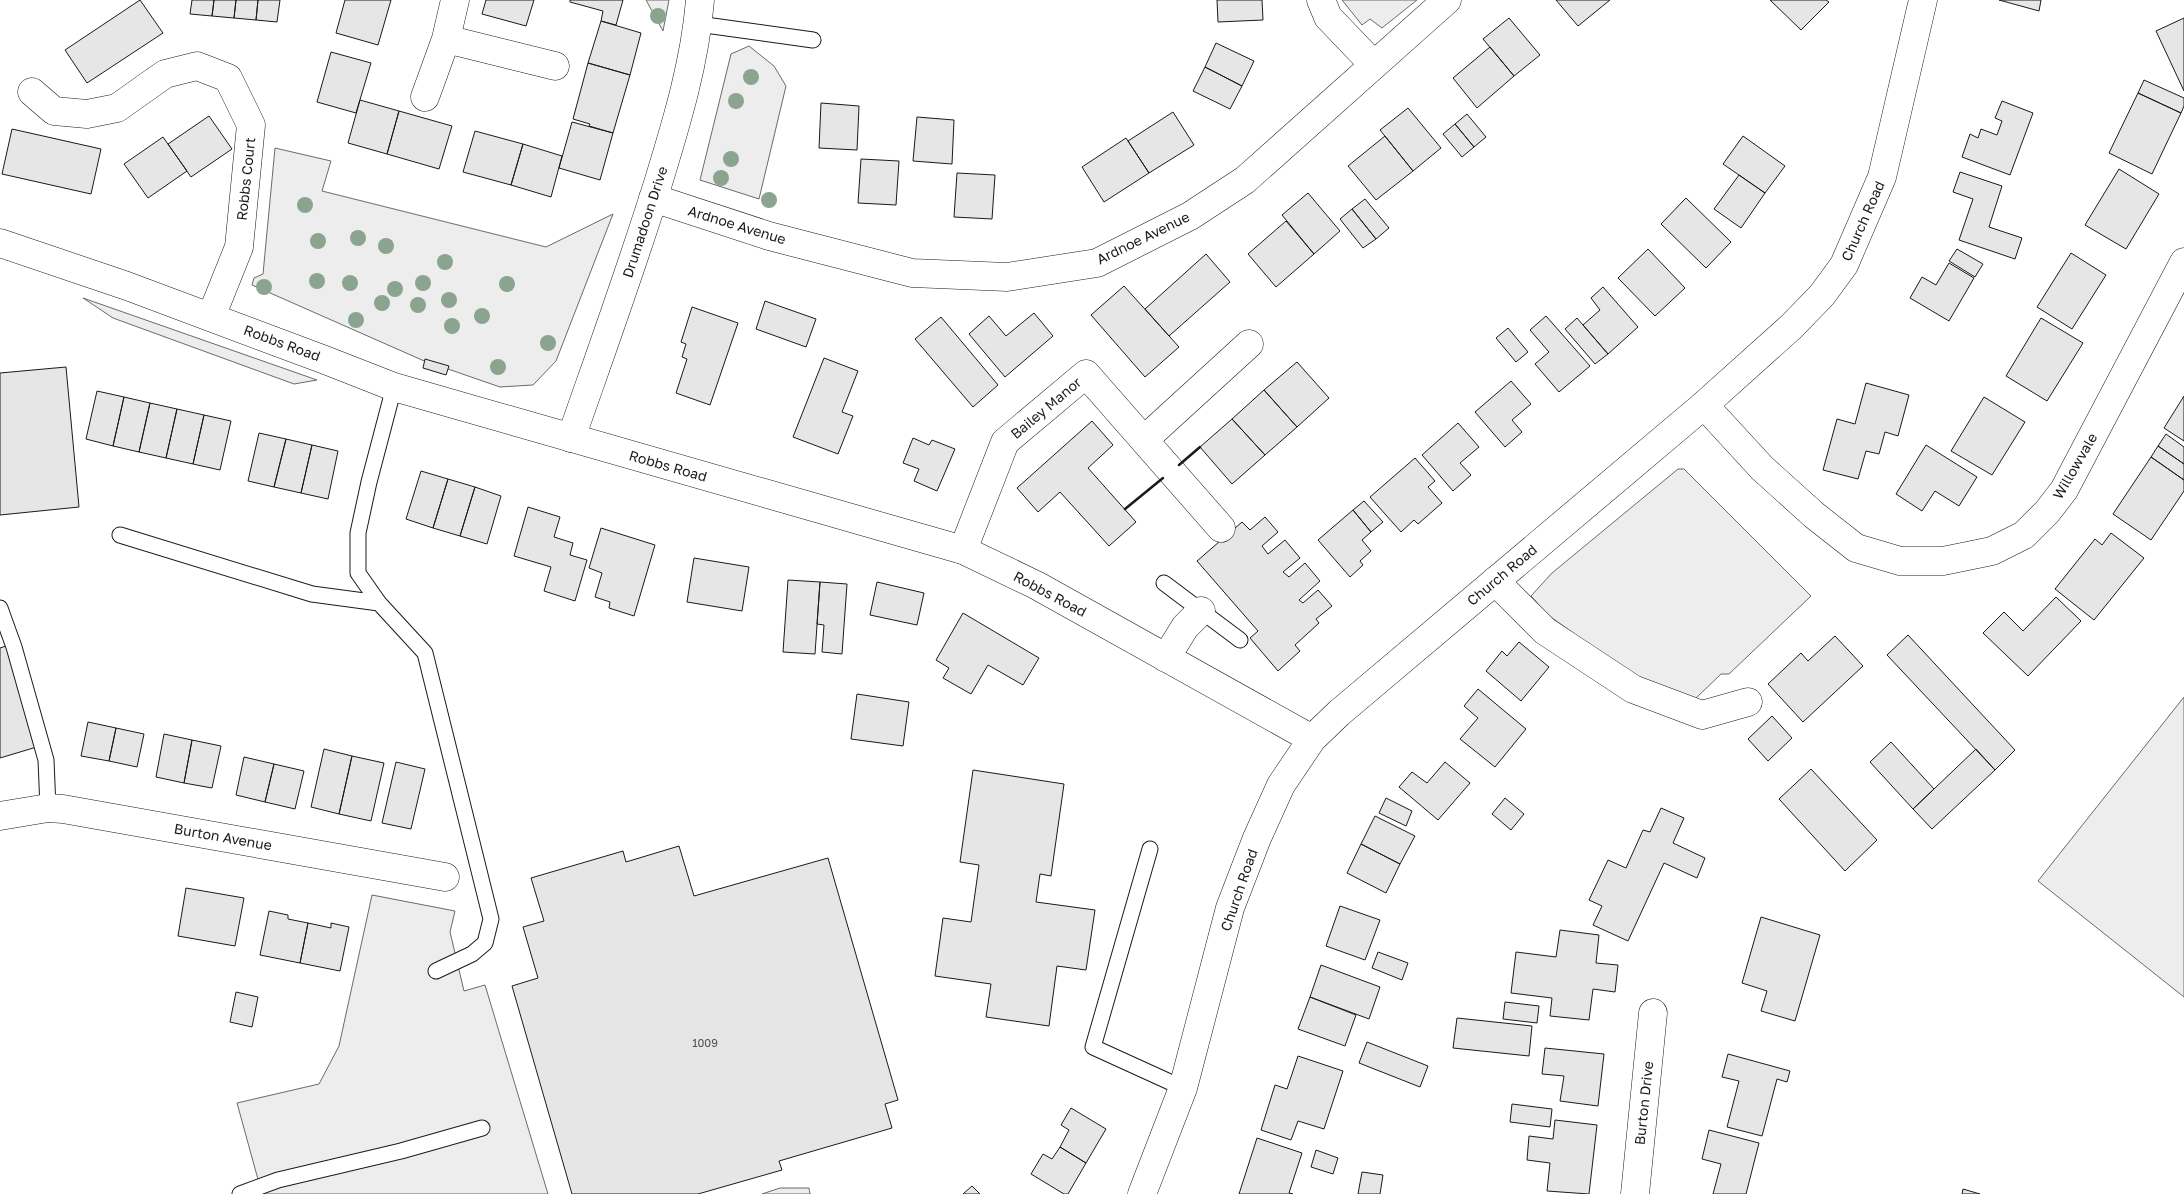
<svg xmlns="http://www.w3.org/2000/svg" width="2184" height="1194" font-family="'Golos Text',sans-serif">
  <rect width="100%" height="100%" fill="#fff"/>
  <!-- built -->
  <path fill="#ededed" stroke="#6a6a6a" d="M646 0H669L663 31Z
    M1342 0H1417L1382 28 1370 19 1362 25Z
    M749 46 774 66 786 86 759 199 700 180 731 54Z
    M275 148 331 161 322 191 546 247 613 214 556 361 533 385 500 387 422 360 252 285 254 278 263 274Z
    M83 298 317 380 294 384 113 318Z
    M1678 469H1684L1811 596 1729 674H1721L1695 699 1634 676 1548 615 1531 596 1552 573Z
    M2184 697V997L2038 881Z
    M372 895 455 911 450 932 464 991 485 985 548 1194H262L237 1103 319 1084 339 1046Z
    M780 1188H809L810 1194H762Z"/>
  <!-- building -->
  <path fill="#e6e6e6" stroke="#1a1a1a" d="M140 0 163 33 87 83 65 50Z
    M192 0H214L212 16 190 14Z
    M214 0H236L234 18 212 16Z
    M236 0H258L256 20 234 18Z
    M258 0H280L277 22 256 20Z
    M345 0H391L378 45 336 33Z
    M486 0H534L526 26 482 14Z
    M570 0H623L616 25 601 21 603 11 570 2Z
    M1217 0H1262L1263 20 1218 22Z
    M1556 0H1610L1578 26Z
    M1770 0H1826L1829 2 1801 30Z
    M1999 0H2041L2039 11Z
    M1509 18 1540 55 1514 76 1483 39Z
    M2184 18V91L2156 31Z
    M601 21 641 33 630 75 588 63Z
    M1216 43 1254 61 1242 86 1205 67Z
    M1490 47 1514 76 1477 108 1453 78Z
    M331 52 371 63 356 113 317 102Z
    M588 63 630 75 613 133 589 126 590 124 573 119Z
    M1205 67 1242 86 1230 109 1193 91Z
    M2144 80 2184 98V106L2181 113 2138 93Z
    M2138 93 2181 113 2152 174 2109 153Z
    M360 100 399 111 387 154 348 143Z
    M2002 101 2033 113 2010 175 1962 157 1970 134 1978 138 1981 129 1997 135 2002 121 1995 118Z
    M821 103 859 106 857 150 819 148Z
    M1408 108 1441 148 1413 171 1380 130Z
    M399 111 452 126 439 169 387 154Z
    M1173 112 1194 145 1149 173 1128 141Z
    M1467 114 1486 137 1474 147 1455 124Z
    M209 116 232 149 191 177 168 144Z
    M917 117 954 120 952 164 913 161Z
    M572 122 613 133 600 180 559 168Z
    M1455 124 1474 147 1462 157 1443 134Z
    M12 129 101 149 91 194 2 174Z
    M475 131 523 144 511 185 463 172Z
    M1385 136 1413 171 1376 200 1348 166Z
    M1743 136 1785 166 1765 193 1723 164Z
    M163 137 187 171 148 198 124 164Z
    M1126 138 1149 173 1104 202 1082 167Z
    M523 144 562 156 551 197 511 185Z
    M861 159 899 161 896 205 858 203Z
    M2119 169 2159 194 2126 249 2085 225Z
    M1960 172 2002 186 1989 227 2022 238 2015 259 1959 240 1973 199 1953 192Z
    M957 173 995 175 992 219 954 217Z
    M1739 175 1765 193 1741 228 1714 209Z
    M1308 193 1340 231 1314 254 1282 215Z
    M1686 198 1731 242 1706 268 1661 224Z
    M1365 199 1389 228 1376 239 1352 209Z
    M1352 209 1376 239 1363 248 1340 219Z
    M1286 221 1314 254 1276 287 1248 254Z
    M1648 249 1685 288 1655 316 1618 278Z
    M1957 249 1983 264 1975 277 1949 261Z
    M2071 253 2106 275 2072 329 2037 307Z
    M1206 254 1230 282 1169 336 1145 309Z
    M1949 263 1974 278 1949 321 1910 298 1922 277 1936 285Z
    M1124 286 1179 347 1145 377 1091 315Z
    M1603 287 1638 327 1608 354 1583 325 1600 310 1591 298Z
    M765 301 816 319 806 347 756 329Z
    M692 307 738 323 710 405 676 393 687 359 682 357 686 344 681 342Z
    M1034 313 1053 336 1005 377 969 334 989 316 1006 336Z
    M1546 316 1590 366 1559 392 1535 364 1549 352 1530 330Z
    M941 317 998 385 973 407 915 339Z
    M1577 318 1608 354 1595 364 1565 329Z
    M2041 318 2083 343 2047 401 2006 376Z
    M1508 328 1528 352 1516 362 1496 338Z
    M824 358 858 371 842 412 853 416 838 454 793 437Z
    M425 359 449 366 446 375 423 368Z
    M1297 362 1329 398 1297 427 1264 390Z
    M66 367 79 507 0 515V373Z
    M1511 381 1531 404 1512 420 1522 432 1505 447 1475 412Z
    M1866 383 1909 395 1898 436 1885 432 1879 454 1866 451 1858 479 1823 470 1837 419 1855 424Z
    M1264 390 1297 427 1265 455 1232 419Z
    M97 391 124 397 113 446 86 439Z
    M2184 396V441L2164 428Z
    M124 397 150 403 139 452 113 446Z
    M1984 397 2025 422 1992 475 1951 451Z
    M150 403 177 409 166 458 139 452Z
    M177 409 204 415 193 464 166 458Z
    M204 415 231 421 220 470 193 464Z
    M1232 419 1265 455 1232 484 1200 447Z
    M1092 421 1113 445 1088 468 1136 522 1109 546 1060 492 1038 512 1017 488Z
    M1458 423 1479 447 1460 463 1471 475 1453 491 1422 455Z
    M259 433 286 439 274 487 248 481Z
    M2166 434 2184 447V464L2158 446Z
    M913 438 929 445 932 440 955 449 937 491 914 481 919 469 903 463Z
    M286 439 312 445 301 493 274 487Z
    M312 445 338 451 328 499 301 493Z
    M1926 445 1977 477 1959 506 1935 491 1922 511 1896 494Z
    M2158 446 2184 464V480L2151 457Z
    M2151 457 2184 480V491L2151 540 2113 514Z
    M1415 458 1435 481 1428 487 1442 503 1418 524 1414 520 1401 532 1370 497Z
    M421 471 448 479 433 528 406 519Z
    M448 479 475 487 460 536 433 528Z
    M475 487 501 496 487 544 460 536Z
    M1364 501 1383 522 1371 532 1353 510Z
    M528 507 560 517 554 537 573 543 570 555 587 560 575 601 544 591 551 567 514 556Z
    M1353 510 1371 532 1362 540 1371 551 1360 561 1363 565 1350 577 1318 540Z
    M1265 517 1278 532 1262 546 1268 554 1285 540 1300 558 1283 572 1289 577 1305 563 1320 581 1299 600 1303 603 1318 590 1332 606 1316 619 1319 623 1295 645 1300 651 1278 671 1250 638 1258 631 1197 561 1242 522 1250 530Z
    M601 528 655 545 634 616 609 608 610 602 595 597 602 573 589 568Z
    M2111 533 2144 558 2094 620 2055 589 2095 539 2102 545Z
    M694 558 749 567 742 611 687 602Z
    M788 580 820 582 815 654 783 652Z
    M820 582 847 584 842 654 822 652 824 625 817 624Z
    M877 582 924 593 917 625 870 615Z
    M2056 597 2081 621 2028 676 1983 633 2004 612 2023 631Z
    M963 613 1039 658 1023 685 988 665 971 694 943 678 949 668 936 660Z
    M1908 635 2015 750 1995 770 1887 655Z
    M1835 636 1863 666 1803 722 1768 684 1801 653 1808 661Z
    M1519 642 1549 667 1521 701 1486 671 1502 651 1507 656Z
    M9 645 40 746 0 758V648Z
    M1478 689 1526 729 1495 767 1460 739 1478 718 1464 706Z
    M857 694 909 702 903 746 851 739Z
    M1772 716 1792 738 1768 761 1748 739Z
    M88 722 116 728 109 761 81 756Z
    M116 728 144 734 137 767 109 761Z
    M164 734 192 740 184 783 156 777Z
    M192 740 221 746 212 788 184 783Z
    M1891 742 1934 789 1913 809 1870 762Z
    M324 749 352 756 339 814 311 807Z
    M1976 749 1995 770 1932 829 1913 809Z
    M352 756 384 763 371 821 339 814Z
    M244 757 274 764 265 802 236 795Z
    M396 762 425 769 411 829 382 823Z
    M1445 762 1470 783 1438 820 1399 787 1412 772 1427 783Z
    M274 764 304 771 295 809 265 802Z
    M1811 769 1877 840 1845 871 1779 799Z
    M973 770 1064 784 1051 876 1040 874 1036 902 1095 910 1086 970 1057 966 1049 1026 986 1017 991 984 935 976 943 918 971 922 979 865 960 862Z
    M1386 798 1412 811 1406 826 1379 813Z
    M1505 798 1524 814 1511 830 1492 814Z
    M1661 808 1684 818 1673 843 1705 858 1697 878 1664 863 1628 941 1593 925 1602 906 1589 900 1608 860 1626 868 1643 830 1650 832Z
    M1375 816 1415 836 1400 864 1361 844Z
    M1361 844 1400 864 1386 893 1347 873Z
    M679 846 694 896 828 858 898 1100 885 1104 892 1128 779 1161 782 1170 698 1194H572L512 986 538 978 523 927 544 921 531 878 623 851 626 862Z
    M186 888 244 898 235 946 178 936Z
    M1340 906 1380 920 1365 960 1326 946Z
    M269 911 288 915V919L308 923 300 963 260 955Z
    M1761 917 1820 935 1795 1021 1761 1011 1767 991 1742 983Z
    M308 923 331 928V923L349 927 340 971 300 963Z
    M1560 930 1599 935 1596 963 1618 965 1615 992 1593 989 1589 1020 1550 1016 1552 998 1511 993 1516 952 1556 957Z
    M1378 952 1408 963 1402 980 1372 968Z
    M1321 965 1380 987 1369 1019 1310 997Z
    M236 992 258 997 252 1027 230 1022Z
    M1310 997 1356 1015 1345 1046 1298 1029Z
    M1505 1002 1539 1006 1537 1023 1503 1019Z
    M1457 1018 1532 1026 1529 1056 1453 1048Z
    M1367 1042 1428 1066 1420 1087 1359 1063Z
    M1545 1048 1604 1054 1598 1106 1560 1101 1564 1076 1542 1074Z
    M1728 1054 1790 1071 1787 1082 1777 1079 1762 1136 1727 1127 1739 1081 1722 1077Z
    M1298 1056 1343 1071 1324 1129 1298 1121 1291 1140 1261 1130 1275 1085 1287 1089Z
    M1512 1104 1552 1109 1550 1127 1510 1122Z
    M1071 1108 1106 1129 1086 1163 1060 1147 1069 1130 1061 1125Z
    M1555 1120 1597 1125 1589 1194 1547 1191 1550 1163 1527 1160 1529 1136 1553 1139Z
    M1709 1130 1759 1143 1746 1194H1713L1721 1164 1702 1159Z
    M1257 1138 1302 1153 1289 1193 1293 1194H1239Z
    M1060 1147 1086 1163 1068 1194H1064L1031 1174 1043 1154 1052 1159Z
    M1316 1150 1338 1158 1333 1174 1311 1167Z
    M1362 1172 1383 1175 1380 1194H1358Z
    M972 1186 980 1194H963Z
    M1963 1189 1980 1194H1962Z"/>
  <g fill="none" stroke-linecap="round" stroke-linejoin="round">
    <defs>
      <path id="service" d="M698 24 813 40
        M394 387 369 482 358 533V573L379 603 425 653 491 919 485 943 472 954 436 971
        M120 535 312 594 379 603
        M1164 583 1240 640
        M0 608 14 647 46 760 48 808
        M1150 849 1093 1047 1183 1088
        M240 1194 278 1180 401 1151 482 1128"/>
      <path id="minor" d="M1321 0 1328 17 1374 65
        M446 39 555 66
        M32 92 54 111 87 114 117 108 165 74 197 66 228 78 251 125 239 247 211 317
        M425 97 446 39 455 0
        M653 198 769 236 912 273 1007 277 1097 263 1190 216 1245 180 1447 0
        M1704 405 1762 468 1814 515 1856 548 1900 561H1943L1992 551 2024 535 2047 512 2064 490 2184 262
        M571 438C601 352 632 267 659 180 677 121 695 62 700 0
        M1145 439 1249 344
        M963 550 1005 442 1086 374 1221 528
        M1495 581 1545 631 1633 689 1702 715 1748 702
        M1166 658 1185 627 1201 611
        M0 816 48 808 63 809 445 877
        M1635 1194 1653 1013"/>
      <path id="tertiary" d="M0 243 127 286 325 360 394 387 963 550 1036 585 1312 739
        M1142 1194 1183 1088 1230 908 1257 838 1281 785 1312 739 1339 713 1704 405 1792 326 1822 295 1844 265 1882 177 1923 0"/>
    </defs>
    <!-- service casing -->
    <use href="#service" stroke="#1a1a1a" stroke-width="17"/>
    <!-- minor casing -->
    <use href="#minor" stroke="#1a1a1a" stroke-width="29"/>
    <!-- tertiary casing -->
    <use href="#tertiary" stroke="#1a1a1a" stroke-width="29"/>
    <!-- service -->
    <use href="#service" stroke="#fff" stroke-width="15"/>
    <!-- minor -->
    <use href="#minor" stroke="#fff" stroke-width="28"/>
    <!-- tertiary -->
    <use href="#tertiary" stroke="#fff" stroke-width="28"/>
    <!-- wall -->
    <path stroke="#1a1a1a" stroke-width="2.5" d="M1179 465 1200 447
      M1125 509 1163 478"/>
  </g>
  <!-- trees -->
  <g fill="#8aa48f">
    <circle cx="658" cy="16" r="8"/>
    <circle cx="751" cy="77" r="8"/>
    <circle cx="736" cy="101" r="8"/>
    <circle cx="731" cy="159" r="8"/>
    <circle cx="721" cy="178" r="8"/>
    <circle cx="769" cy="200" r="8"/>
    <circle cx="305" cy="205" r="8"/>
    <circle cx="358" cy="238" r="8"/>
    <circle cx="318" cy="241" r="8"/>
    <circle cx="386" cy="246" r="8"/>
    <circle cx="445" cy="262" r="8"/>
    <circle cx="317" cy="281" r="8"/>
    <circle cx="350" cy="283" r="8"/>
    <circle cx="423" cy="283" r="8"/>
    <circle cx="507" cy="284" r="8"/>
    <circle cx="264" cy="287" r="8"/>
    <circle cx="395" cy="289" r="8"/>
    <circle cx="449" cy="300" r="8"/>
    <circle cx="382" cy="303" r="8"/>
    <circle cx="418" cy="305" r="8"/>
    <circle cx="482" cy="316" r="8"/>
    <circle cx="356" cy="320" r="8"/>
    <circle cx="452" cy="326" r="8"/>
    <circle cx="548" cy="343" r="8"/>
    <circle cx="498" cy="367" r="8"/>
  </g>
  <g text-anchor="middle" stroke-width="4" stroke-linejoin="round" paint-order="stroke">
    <!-- number labels -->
    <g font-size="11" fill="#4d4d4d">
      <text x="705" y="1047">1009</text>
    </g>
    <!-- street labels -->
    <g font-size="14" fill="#1a1a1a" stroke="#fff">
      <text transform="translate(246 179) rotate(-84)" y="5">Robbs Court</text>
      <text transform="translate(1863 221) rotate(-66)" y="5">Church Road</text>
      <text transform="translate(645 222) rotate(-72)" y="5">Drumadoon Drive</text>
      <text transform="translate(737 225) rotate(17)" y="5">Ardnoe Avenue</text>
      <text transform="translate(1143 238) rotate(-26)" y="5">Ardnoe Avenue</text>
      <text transform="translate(282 343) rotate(20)" y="5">Robbs Road</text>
      <text transform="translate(1046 408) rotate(-40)" y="5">Bailey Manor</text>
      <text transform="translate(668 466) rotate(16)" y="5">Robbs Road</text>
      <text transform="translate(2075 466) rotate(-60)" y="5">Willowvale</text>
      <text transform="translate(1502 575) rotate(-40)" y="5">Church Road</text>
      <text transform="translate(1050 594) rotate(28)" y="5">Robbs Road</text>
      <text transform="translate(223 837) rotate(10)" y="5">Burton Avenue</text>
      <text transform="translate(1239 890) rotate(-71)" y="5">Church Road</text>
      <text transform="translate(1644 1103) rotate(-84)" y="5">Burton Drive</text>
    </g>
  </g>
</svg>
